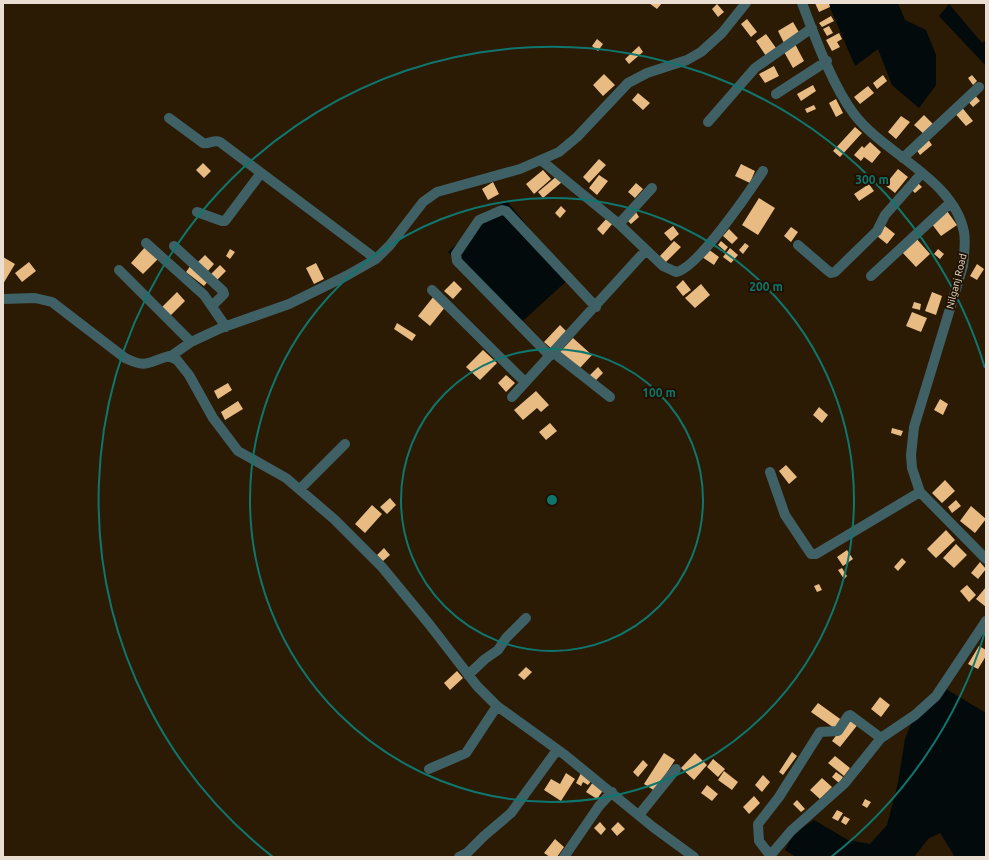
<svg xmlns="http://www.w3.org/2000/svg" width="989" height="860" font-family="Ubuntu,sans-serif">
  <rect width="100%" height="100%" fill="#2b1a04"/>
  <!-- water -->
  <path fill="#020a0c" d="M828 3H898L905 20 926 30 936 55V85L919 108 892 85 878 49 855 66Z
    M949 4 982 43 986 40V66L939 16Z
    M506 200 570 278 516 327 448 252Z
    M946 689 986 713V853L984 857H955L940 833 928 839 914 857H796L785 850 794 833 814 820 848 840 870 844 887 825 898 783 905 739 911 724Z"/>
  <!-- building -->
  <path fill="#e8bb83" d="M649 3H662L657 9Z
    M815 3H829L830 7 819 12Z
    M717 4 724 12 718 17 712 9Z
    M831 16 834 21 822 27 819 23Z
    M747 19 757 32 751 37 741 24Z
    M793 22 800 34 784 43 778 31Z
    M829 26 833 33 827 36 823 29Z
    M839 33 842 39 837 42 840 47 832 51 826 40Z
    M766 34 776 48 766 56 756 41Z
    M597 39 603 44 598 51 592 46Z
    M795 44 804 61 793 68 783 50Z
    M639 46 643 52 629 64 625 59Z
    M774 66 779 76 765 83 759 74Z
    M604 74 615 85 603 96 593 85Z
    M883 75 887 81 877 89 873 83Z
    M972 75 977 81 973 85 968 78Z
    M813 85 816 91 801 101 797 94Z
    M868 86 874 93 860 104 854 97Z
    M638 93 650 103 643 110 632 100Z
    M973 93 980 101 973 107 966 99Z
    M836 99 843 113 836 117 829 103Z
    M814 105 816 109 807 113 805 109Z
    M960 105 973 121 966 126 953 111Z
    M924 115 934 125 925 135 914 125Z
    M901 116 910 122 896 139 888 132Z
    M855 127 862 133 840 157 833 151Z
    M928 139 932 145 920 155 916 149Z
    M870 142 881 152 872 163 864 157 861 161 854 155 862 146 864 148Z
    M599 159 606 165 589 183 583 177Z
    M203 163 211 171 204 178 196 170Z
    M741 164 755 171 750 183 735 176Z
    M898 169 908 177 895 193 885 185Z
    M543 170 551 179 534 194 526 184Z
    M599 175 608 181 597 195 589 188Z
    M557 176 562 182 543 198 538 192Z
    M493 182 499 194 488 200 482 189Z
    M917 182 922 187 915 193 910 188Z
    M636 183 643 189 635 198 628 192Z
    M869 184 874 191 859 201 854 194Z
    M759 198 775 208 758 235 742 225Z
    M561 206 566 211 560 218 555 213Z
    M947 211 957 225 941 236 931 223Z
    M636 212 639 217 631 224 627 220Z
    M608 217 613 223 603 235 597 229Z
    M673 226 679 234 671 241 664 233Z
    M885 226 895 234 887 244 877 236Z
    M791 227 798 232 791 242 784 236Z
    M729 229 738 238 732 244 723 236Z
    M915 237 930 254 916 267 900 250Z
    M674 241 681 247 666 262 660 256Z
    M721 241 728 247 725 251 718 245Z
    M745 243 749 246 743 254 739 250Z
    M146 246 159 258 143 274 131 263Z
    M730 248 738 255 731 263 723 257Z
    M230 249 235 252 230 259 226 256Z
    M708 249 719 257 714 265 702 257Z
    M938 249 944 254 940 259 934 254Z
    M205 255 214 264 207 272 197 263Z
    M3 257 15 264 3 284Z
    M29 262 36 271 22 282 15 273Z
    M316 263 324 279 314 284 306 268Z
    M977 264 984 269 977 280 970 276Z
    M191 265 209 280 204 286 186 272Z
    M220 265 226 271 217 280 211 274Z
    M683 280 691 290 683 296 676 287Z
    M454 281 462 289 453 299 444 291Z
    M701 284 710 295 695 308 685 298Z
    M177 292 185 301 170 316 162 307Z
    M932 292 942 296 936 315 925 311Z
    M434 296 446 306 430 326 418 316Z
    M914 302 921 304 920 310 912 308Z
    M912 312 927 318 921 332 906 326Z
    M397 323 416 335 412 341 394 329Z
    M560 325 568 333 553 350 544 342Z
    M573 338 592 355 579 369 560 352Z
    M483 350 497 363 480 380 466 367Z
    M598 367 603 373 594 382 588 377Z
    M506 375 515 383 506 392 498 383Z
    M228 383 232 390 218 399 214 391Z
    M536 391 549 405 541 412 537 408 523 420 514 410Z
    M940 399 948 404 943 415 934 410Z
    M238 401 243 409 225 420 221 412Z
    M819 407 828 415 822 423 813 415Z
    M550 423 557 431 546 440 539 432Z
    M892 428 903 431 901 436 891 433Z
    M786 465 797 477 789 484 779 471Z
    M945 480 955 491 942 503 932 493Z
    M390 498 396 505 387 514 380 507Z
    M956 500 961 506 952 513 948 507Z
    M372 505 382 514 365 533 355 524Z
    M971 506 986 519 975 533 960 521Z
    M946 530 955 540 936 558 927 549Z
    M956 544 967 555 954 568 943 558Z
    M384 548 390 555 383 561 377 555Z
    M847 550 853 559 843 566 837 557Z
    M902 558 906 562 898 571 894 567Z
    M980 562 986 569 978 579 971 573Z
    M842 568 847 576 844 579 838 570Z
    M819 584 822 590 817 592 814 586Z
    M967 585 976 595 969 602 960 591Z
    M986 587V607L976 599Z
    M979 646 986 650V656L978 669 968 664Z
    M526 667 532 672 524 680 518 675Z
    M457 671 463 678 450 690 444 683Z
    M880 697 890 705 881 717 871 709Z
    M818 703 843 721 837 730 811 712Z
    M850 717 859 723 840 747 832 741Z
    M792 752 797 756 783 775 779 772Z
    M664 753 675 760 655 791 644 784Z
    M695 753 707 765 694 780 681 768Z
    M835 756 850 768 844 776 828 763Z
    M713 759 725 769 718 777 707 767Z
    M643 760 648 765 638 777 633 772Z
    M724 771 738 782 732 790 718 780Z
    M836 772 843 777 839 783 832 777Z
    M566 773 575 779 561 801 544 790 551 779 560 784Z
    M581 773 592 780 588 785 583 782 581 786 576 783Z
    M763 775 770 782 762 792 755 785Z
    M822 778 832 787 820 799 810 790Z
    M593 782 604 789 597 799 586 792Z
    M707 785 718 794 712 801 701 793Z
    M754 796 760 803 749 814 743 807Z
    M865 799 871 802 867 808 862 805Z
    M797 800 805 809 801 812 793 804Z
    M837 810 843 813 838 821 832 818Z
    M844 816 850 819 846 825 841 822Z
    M600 822 606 829 601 835 594 828Z
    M618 822 625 829 617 836 611 829Z
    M555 839 564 847 557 857H550L544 853Z"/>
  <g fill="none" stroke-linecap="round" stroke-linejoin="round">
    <!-- minor -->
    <path stroke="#3f6166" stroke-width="10" d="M802 3C815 37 832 85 854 114 884 154 954 179 964 232 966 243 964 255 963 266L914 427 911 455 912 468 920 492 986 559
      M776 94 827 61
      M169 118 203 143C209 145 213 139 220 142L376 259
      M708 122 755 68 812 28
      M903 158 979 87
      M542 161 619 224 663 266 676 272C697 269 750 191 763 171
      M197 212 222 221H225L261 173
      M619 224 652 188
      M146 243 204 295 226 327
      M798 245 827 270 831 273 835 272 877 231 885 215 922 173
      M174 246 223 291 224 294 212 306
      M119 270 191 342
      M871 276 950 203
      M432 290 525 382
      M3 299 35 298 52 302 125 358C148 369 147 362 169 356L177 360 189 375 213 418 238 451 286 478 334 519 382 567 429 624 477 686 497 706 565 755 653 827 694 857
      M554 353 610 397
      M171 356 191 342 221 328 289 304 346 276 376 259 390 245 423 202 437 192 520 169 559 152 577 137 628 83 647 73 687 60 701 52 722 33 746 3
      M550 356 457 261 456 254 479 220 502 210 506 211 596 307
      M512 397 646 250
      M770 472 785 515 811 554H816L920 492
      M300 489 345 444
      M468 675 485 659 498 650 506 638 526 618
      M429 769 466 753 497 706
      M639 815 676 769
      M770 855 759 841 758 824 779 797 820 732 838 731 848 716 850 715 881 738
      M459 857 467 853 484 836 511 813 557 750
      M564 857 599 806 612 792
      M769 857 791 831 845 783 881 738 915 715 936 696 986 621"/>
  </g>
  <!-- distance rings -->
  <g fill="none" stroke="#0f766e" stroke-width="2">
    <circle cx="552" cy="500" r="151"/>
    <circle cx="552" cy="500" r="302"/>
    <path d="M985 632A453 453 0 0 1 831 857M273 857A453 453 0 1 1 985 368"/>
  </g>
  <g text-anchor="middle" stroke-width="4" stroke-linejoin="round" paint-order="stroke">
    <!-- street labels -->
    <g font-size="10" fill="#e9ded1" stroke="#211100">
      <text transform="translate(956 281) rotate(-76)" y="4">Nilganj Road</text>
    </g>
  </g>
  <circle cx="552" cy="500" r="6" fill="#0f766e" stroke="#211100" stroke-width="2"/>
  <g font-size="12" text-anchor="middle" font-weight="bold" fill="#0f766e" stroke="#211100" stroke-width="4" stroke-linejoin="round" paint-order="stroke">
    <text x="872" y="184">300 m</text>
    <text x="766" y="291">200 m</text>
    <text x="659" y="397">100 m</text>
  </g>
  <!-- border -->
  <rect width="989" height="860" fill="none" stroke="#e9ded1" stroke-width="8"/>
</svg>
